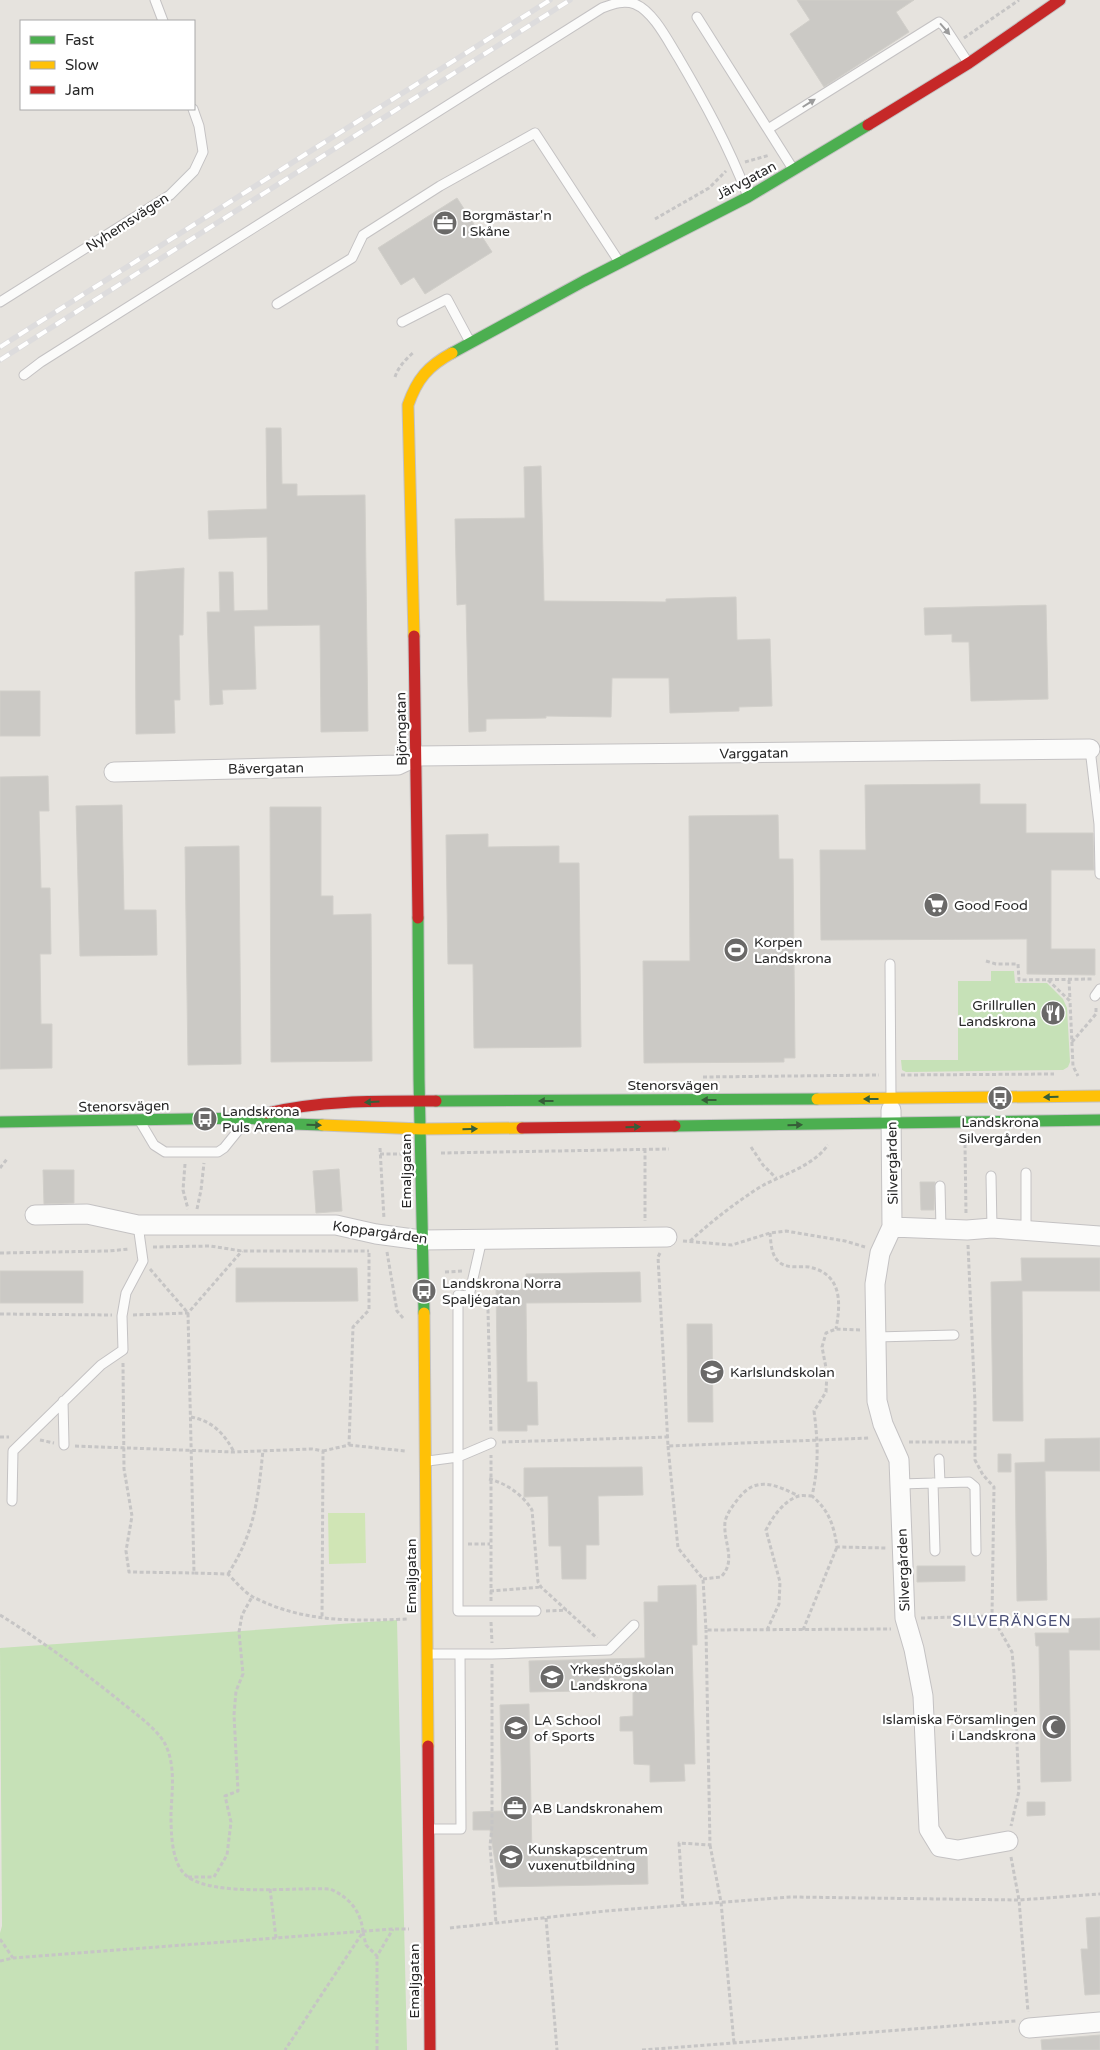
<svg xmlns="http://www.w3.org/2000/svg" width="1100" height="2050" font-family="'Varela Round',sans-serif">
  <rect width="100%" height="100%" fill="#e6e3de"/>
  <!-- green -->
  <path fill="#c6e1b7" d="M991 971H1014L1015 983H1047L1063 999 1067 1008 1070 1062 1068 1067 1063 1070 906 1072 902 1070 901 1060H958V981H991Z
    M397 1620 407 2050H0V1933L2 1926 0 1648Z"/>
  <!-- pitch -->
  <path fill="#d0e5b5" d="M328 1513H365L366 1563 329 1564Z"/>
  <!-- building -->
  <path fill="#cbc9c5" stroke="#d1cfca" d="M797 0H914L896 12 909 32 824 87 790 34 810 20Z
    M457 198 492 252 425 294 414 277 401 285 378 248Z
    M266 428H281L282 484H297V496L365 495 368 731 321 732 320 625 254 626 256 689 222 690 223 704 210 705 207 612H220L219 572H233L234 611 268 610 267 537 209 539 208 511 267 509Z
    M541 466 544 601 666 602V599L736 597 737 640 770 639 772 706 739 707V711L670 713 669 678H612L611 717 546 716V718L486 719V731L469 732 466 604 457 605 455 519 525 518 524 467Z
    M184 568 183 635H179L180 700H174L175 733 136 734 135 572Z
    M1046 605 1048 699 971 701 969 642H952V634L925 635 924 608Z
    M0 691H40V736H0Z
    M48 776 49 811H39L41 888H50L51 954H40L41 1024H52V1068L0 1069V777Z
    M980 784V804H1026V833H1093L1094 870H1051V949H1095V975L1027 974V939L821 940 820 850H866L865 785Z
    M122 805 124 910H156L157 955 80 956 76 806Z
    M270 807H321V896H333V915L371 914 372 1061 271 1062Z
    M778 815 779 859H793L795 1058H784V1062L644 1063 643 961H690L689 816Z
    M488 834V847L559 846V863H579L581 1047 474 1048 473 964H448L446 835Z
    M239 846 241 1064 188 1065 185 847Z
    M339 1169 342 1211 316 1213 313 1171Z
    M43 1170H74V1203L44 1204Z
    M920 1182H935L934 1210H921Z
    M1021 1258H1100V1291H1022L1023 1421H993L991 1282 1022 1281Z
    M236 1268H357L358 1301 236 1302Z
    M0 1271H83V1303H0Z
    M640 1272 641 1302 526 1303 527 1382H537L538 1425H527V1431H498L496 1283H526V1274Z
    M687 1324H712L713 1422H688Z
    M1100 1438V1471H1045L1047 1600 1017 1601 1015 1463 1045 1462V1439Z
    M998 1454H1011V1472H998Z
    M642 1467 643 1495 598 1496 599 1545H586V1579H562L561 1546H549L548 1496 524 1497V1468Z
    M917 1566H965V1581L917 1582Z
    M696 1585 697 1645H692L695 1764H684L685 1781 650 1782V1765L634 1764 633 1731H620V1717L633 1716V1690L530 1692 529 1661 645 1658 644 1602H658V1586Z
    M1100 1618V1650H1069L1071 1781 1041 1782 1039 1646H1036L1035 1633H1069V1619Z
    M529 1704 532 1856 647 1854 648 1884 499 1887 490 1830H473V1812L502 1811 500 1705Z
    M1027 1802H1045V1815L1027 1816Z
    M1100 1917V1994L1085 1995 1081 1949H1088L1086 1918Z
    M1100 2035V2050H1042L1041 2040Z"/>
  <g fill="none" stroke-linecap="round" stroke-linejoin="round">
    <defs>
      <path id="lane" d="M155 0 163 21
        M697 17 793 169
        M768 129 939 22 944 26 967 61
        M0 302 170 195 194 171 203 152 199 126 193 109
        M277 304 352 258 363 235 440 186 535 133 618 260
        M402 322 447 299 469 340
        M24 375 41 362 602 8C613 4 623 0 635 4 653 11 668 41 678 57 705 103 728 145 747 194
        M1090 749 1099 824 1100 874
        M890 964 891 1096
        M1095 996 1100 989
        M141 1123 154 1145 165 1152H218L224 1148 245 1122
        M1026 1173V1231
        M991 1176 992 1228
        M940 1186 941 1229
        M482 1239 469 1296 458 1295V1611H536
        M876 1337 954 1335
        M63 1401 64 1445
        M939 1459 940 1483
        M428 1461 458 1457 491 1443
        M933 1483 935 1551
        M900 1484 969 1482 975 1487 976 1551
        M12 1501 13 1451 101 1365 123 1350 122 1316 126 1293 143 1261 138 1225
        M429 1654H492L609 1650 634 1625
        M432 1829H461L460 1654"/>
      <path id="street" d="M114 772 398 765 417 756 1090 749
        M891 1110 892 1227 880 1253 875 1284 877 1401 883 1424 899 1460 905 1618 914 1649 923 1696 929 1829 940 1847 958 1850 1008 1841
        M35 1215 87 1214 138 1225H336L376 1234 421 1240 667 1237
        M892 1227 967 1230 992 1228 1100 1236
        M1029 2028 1100 2022"/>
      <path id="fast" d="M452 353 584 281 748 197 868 125
        M418 918 419 1079 424 1313
        M436 1101 817 1099
        M0 1122 248 1118 293 1124 322 1125
        M675 1126 1100 1120"/>
      <path id="slow" d="M414 636 408 405C417 379 428 366 452 353
        M817 1099 1100 1096
        M322 1125 421 1129 522 1128
        M424 1313 428 1746"/>
      <path id="jam" d="M868 125 969 63 1060 0
        M414 636 418 918
        M267 1113C322 1100 380 1101 436 1101
        M522 1128 675 1126
        M428 1746 430 2050"/>
    </defs>
    <!-- lane casing -->
    <use href="#lane" stroke="#c4c2c3" stroke-width="11"/>
    <!-- street casing -->
    <use href="#street" stroke="#c4c2c3" stroke-width="21"/>
    <!-- fast casing -->
    <use href="#fast" stroke="#c4c2c3" stroke-width="13"/>
    <!-- slow casing -->
    <use href="#slow" stroke="#c4c2c3" stroke-width="13"/>
    <!-- jam casing -->
    <use href="#jam" stroke="#c4c2c3" stroke-width="13"/>
    <!-- path -->
    <path stroke="#c6c5c5" stroke-width="3" stroke-dasharray="4 2.5" stroke-linecap="butt" d="M964 38 1019 0
      M745 162 770 155
      M655 219 709 188 726 171
      M395 377C398 367 406 359 414 352
      M986 961 996 964H1018L1019 980 1094 979
      M1048 980 1070 1001 1073 1066 1078 1076
      M1069 980 1070 1000
      M1072 1042 1096 1014V1007
      M901 1075 1054 1074
      M703 1077 879 1075
      M965 1144 966 1214
      M751 1147 763 1165 776 1178
      M380 1148 384 1219
      M645 1149V1221
      M441 1153 669 1149
      M380 1154H402
      M185 1164 183 1190 188 1209
      M0 1168 7 1159
      M197 1209 201 1190 204 1163
      M770 1233C771 1243 771 1255 779 1262 787 1269 799 1266 809 1267 842 1274 841 1302 836 1329
      M683 1241 732 1245 770 1233 786 1231 845 1241 865 1247
      M690 1241C712 1221 735 1203 760 1187 783 1174 812 1167 828 1145
      M968 1245 975 1403V1460L983 1475 994 1487 992 1616 1012 1652 1014 1673 1019 1791 1011 1826
      M153 1247 210 1246 242 1251H369
      M387 1252 397 1311 404 1319
      M0 1253 108 1251 129 1249
      M660 1253 658 1257 668 1446 870 1438
      M150 1269 188 1313 194 1573 228 1574C235 1581 244 1592 253 1597 304 1623 354 1621 408 1619
      M445 1272 464 1271
      M479 1300 488 1310 491 1432
      M0 1314 112 1315
      M133 1315 188 1313 242 1251
      M860 1330 836 1329 826 1333 822 1347 827 1373 826 1392 814 1411C818 1442 819 1465 812 1496 829 1510 834 1526 837 1547L886 1548
      M123 1363 124 1469 132 1516 126 1551 129 1572 194 1573
      M191 1417C212 1421 224 1433 234 1452
      M0 1437H9
      M40 1440 54 1443
      M502 1442 668 1437
      M909 1442H975
      M349 1445 405 1451
      M75 1446 234 1452 312 1449 323 1451 322 1619
      M668 1446 678 1548 703 1579 706 1630 891 1629
      M323 1451 349 1445 353 1327 369 1310V1251
      M489 1479C506 1483 523 1495 532 1510L538 1582 541 1587 597 1638
      M468 1544H490
      M228 1574C255 1532 258 1499 263 1450
      M703 1579 721 1577C737 1560 723 1543 725 1522 726 1515 733 1505 738 1499 756 1475 776 1485 799 1496
      M490 1591 541 1587
      M491 1601V1455
      M546 1611 567 1610
      M0 1615C42 1641 81 1670 120 1701 133 1712 155 1727 164 1742 176 1763 172 1790 171 1813 171 1832 171 1865 188 1877 216 1897 294 1887 330 1889 349 1897 361 1911 363 1932L285 2050
      M921 1618 992 1616
      M491 1622 492 1643
      M767 1630 779 1604 780 1582 766 1530C772 1518 784 1500 799 1496 803 1495 808 1496 812 1496
      M803 1630 837 1547
      M492 1664V1826L490 1846 496 1923
      M710 1845 721 1902 734 2043
      M1011 1857 1019 1900 1028 2012
      M188 1877H214L227 1855 231 1822 225 1796 238 1791 234 1715 236 1691 243 1674 239 1632 242 1615 252 1597
      M270 1889 276 1938
      M683 1905 679 1843 710 1845 706 1630
      M546 1918 557 2050
      M450 1928 606 1911 791 1897 1019 1900 1100 1894
      M363 1932 366 1945 377 1956
      M0 1939 13 1958
      M0 1961 13 1958 393 1929H409
      M377 2050V1956L393 1929
      M642 2050 1016 2021"/>
    <!-- lane -->
    <use href="#lane" stroke="#fbfbfa" stroke-width="9"/>
    <!-- street -->
    <use href="#street" stroke="#fbfbfa" stroke-width="19"/>
    <!-- fast -->
    <use href="#fast" stroke="#4caf50" stroke-width="11"/>
    <!-- slow -->
    <use href="#slow" stroke="#ffc107" stroke-width="11"/>
    <!-- jam -->
    <use href="#jam" stroke="#c62828" stroke-width="11"/>
    <defs>
      <path id="rail" d="M0 347 550 0
        M0 360 570 0"/>
    </defs>
    <!-- rail casing -->
    <use href="#rail" stroke="#dddcdd" stroke-width="5.5"/>
    <!-- rail -->
    <use href="#rail" stroke="#fff" stroke-width="4" stroke-dasharray="11" stroke-linecap="butt"/>
  </g>
  <!-- one-way arrows -->
  <defs><path id="oneway-solid" d="M-6-.8H1V-3.2L6.5 0L1 3.2V.8H-6Z" transform="scale(1.25)"/></defs>
  <g fill="#9c9c9c">
    <use href="#oneway-solid" transform="translate(945 29) rotate(49)"/>
    <use href="#oneway-solid" transform="translate(809 103) rotate(-32)"/>
  </g>
  <g fill="#365e38">
    <use href="#oneway-solid" transform="translate(1051 1097) rotate(179)"/>
    <use href="#oneway-solid" transform="translate(871 1099) rotate(180)"/>
    <use href="#oneway-solid" transform="translate(709 1100) rotate(180)"/>
    <use href="#oneway-solid" transform="translate(546 1101) rotate(180)"/>
    <use href="#oneway-solid" transform="translate(372 1102) rotate(177)"/>
    <use href="#oneway-solid" transform="translate(314 1125) rotate(2)"/>
    <use href="#oneway-solid" transform="translate(795 1125) rotate(-1)"/>
    <use href="#oneway-solid" transform="translate(633 1127) rotate(-1)"/>
    <use href="#oneway-solid" transform="translate(470 1129) rotate(-1)"/>
  </g>
  <!-- icons -->
  <defs>
    <symbol id="office-disc" viewBox="-11 -11 22 22"><circle r="9.5" fill="#6a6968" stroke="#fff"/><path d="M-6-3h4V-5.5h4V-3h4V5H-6ZM-1-4.5V-3h2v-1.5ZM-6 0V1H6V0Z" fill="#fff"/></symbol>
    <symbol id="supermarket-disc" viewBox="-11 -11 22 22"><circle r="9.5" fill="#6a6968" stroke="#fff"/><path d="M-6-5.5h2.5l.6 2H6L4.5 2H-2.5L-4.4-4H-6ZM-1.5 3.2a1.3 1.3 0 1 0 .1 0ZM3 3.2a1.3 1.3 0 1 0 .1 0Z" fill="#fff"/></symbol>
    <symbol id="stadium-disc" viewBox="-11 -11 22 22"><circle r="9.5" fill="#6a6968" stroke="#fff"/><path d="M0-5a6.5 5 0 1 0 0 10a6.5 5 0 1 0 0-10ZM-3.5-1.8h7v3.6h-7Z" fill="#fff"/></symbol>
    <symbol id="restaurant-disc" viewBox="-11 -11 22 22"><circle r="9.5" fill="#6a6968" stroke="#fff"/><path d="M-5-6h1v4h1v-4h1v4h1v-4h1v5L-1.5 .5V6h-2V.5L-5-1ZM5-6V6H3V1.5H1.5Q1.5-4 5-6Z" fill="#fff"/></symbol>
    <symbol id="bus-disc" viewBox="-11 -11 22 22"><circle r="9.5" fill="#6a6968" stroke="#fff"/><path d="M-5-6H5V4H4V6H2V4H-2V6H-4V4H-5ZM-3.5-4V0h7V-4ZM-3.5 1.2v1.5H-2V1.2ZM2 1.2v1.5H3.5V1.2Z" fill="#fff"/></symbol>
    <symbol id="school-disc" viewBox="-11 -11 22 22"><circle r="9.5" fill="#6a6968" stroke="#fff"/><path d="M0-5L7-2L0 1L-7-2ZM-4 1L0 2.5L4 1V4Q0 6-4 4Z" fill="#fff"/></symbol>
    <symbol id="university-disc" viewBox="-11 -11 22 22"><circle r="9.5" fill="#6a6968" stroke="#fff"/><path d="M0-5L7-2L0 1L-7-2ZM-4 1L0 2.5L4 1V4Q0 6-4 4Z" fill="#fff"/></symbol>
    <symbol id="mosque-disc" viewBox="-11 -11 22 22"><circle r="9.5" fill="#6a6968" stroke="#fff"/><path d="M3.5-4.9A6 6 0 1 0 3.5 4.9A5 5 0 1 1 3.5-4.9Z" fill="#fff"/></symbol>
  </defs>
  <g fill-rule="evenodd">
    <use href="#office-disc" x="431" y="209" width="28" height="28"/>
    <use href="#supermarket-disc" x="922" y="891" width="28" height="28"/>
    <use href="#stadium-disc" x="722" y="936" width="28" height="28"/>
    <use href="#restaurant-disc" x="1039" y="999" width="28" height="28"/>
    <use href="#bus-disc" x="986" y="1084" width="28" height="28"/>
    <use href="#bus-disc" x="191" y="1105" width="28" height="28"/>
    <use href="#bus-disc" x="410" y="1277" width="28" height="28"/>
    <use href="#school-disc" x="698" y="1358" width="28" height="28"/>
    <use href="#university-disc" x="538" y="1663" width="28" height="28"/>
    <use href="#mosque-disc" x="1040" y="1713" width="28" height="28"/>
    <use href="#school-disc" x="502" y="1714" width="28" height="28"/>
    <use href="#office-disc" x="501" y="1794" width="28" height="28"/>
    <use href="#school-disc" x="497" y="1843" width="28" height="28"/>
  </g>
  <g text-anchor="middle" stroke-width="4.5" stroke-linejoin="round" paint-order="stroke">
    <!-- street labels -->
    <g font-size="14" fill="#282828" stroke="#fff">
      <text transform="translate(746 180) rotate(-28)" y="5">Järvgatan</text>
      <text transform="translate(127 222) rotate(-33)" y="5">Nyhemsvägen</text>
      <text transform="translate(401 729) rotate(-91)" y="5">Björngatan</text>
      <text transform="translate(754 753) rotate(-1)" y="5">Varggatan</text>
      <text transform="translate(266 768) rotate(-1)" y="5">Bävergatan</text>
      <text x="673" y="1090">Stenorsvägen</text>
      <text transform="translate(124 1106) rotate(-1)" y="5">Stenorsvägen</text>
      <text transform="translate(892 1163) rotate(-91)" y="5">Silvergården</text>
      <text transform="translate(406 1171) rotate(-90)" y="5">Emaljgatan</text>
      <text transform="translate(380 1232) rotate(8)" y="5">Koppargården</text>
      <text transform="translate(903 1570) rotate(-92)" y="5">Silvergården</text>
      <text transform="translate(411 1576) rotate(-90)" y="5">Emaljgatan</text>
      <text transform="translate(414 1981) rotate(-90)" y="5">Emaljgatan</text>
    </g>
    <!-- poi labels -->
    <g font-size="14" fill="#282828" stroke="#fff" text-anchor="start">
      <text x="462" y="220">Borgmästar'n<tspan x="462" dy="16">I Skåne</tspan></text>
      <text x="954" y="910">Good Food</text>
      <text x="754" y="947">Korpen<tspan x="754" dy="16">Landskrona</tspan></text>
      <text x="1036" y="1010" text-anchor="end">Grillrullen<tspan x="1036" dy="16">Landskrona</tspan></text>
      <text x="222" y="1116">Landskrona<tspan x="222" dy="16">Puls Arena</tspan></text>
      <text x="1000" y="1127" text-anchor="middle">Landskrona<tspan x="1000" dy="16">Silvergården</tspan></text>
      <text x="442" y="1288">Landskrona Norra<tspan x="442" dy="16">Spaljégatan</tspan></text>
      <text x="730" y="1377">Karlslundskolan</text>
      <text x="570" y="1674">Yrkeshögskolan<tspan x="570" dy="16">Landskrona</tspan></text>
      <text x="1036" y="1724" text-anchor="end">Islamiska Församlingen<tspan x="1036" dy="16">i Landskrona</tspan></text>
      <text x="534" y="1725">LA School<tspan x="534" dy="16">of Sports</tspan></text>
      <text x="532" y="1813">AB Landskronahem</text>
      <text x="528" y="1854">Kunskapscentrum<tspan x="528" dy="16">vuxenutbildning</tspan></text>
    </g>
    <!-- neighbourhood labels -->
    <g font-size="15" letter-spacing="1" fill="#4a4f76" stroke="#fff">
      <text x="1012" y="1626">SILVERÄNGEN</text>
    </g>
  </g>
  <!-- legend -->
  <rect x="20" y="20" width="175" height="90" fill="#ffffff" stroke="#a9a9a9"/>
  <rect x="30" y="36" width="25" height="8" fill="#4caf50" stroke="#a9a9a9"/>
  <text x="65" y="45" font-size="15" fill="#282828">Fast</text>
  <rect x="30" y="61" width="25" height="8" fill="#ffc107" stroke="#a9a9a9"/>
  <text x="65" y="70" font-size="15" fill="#282828">Slow</text>
  <rect x="30" y="86" width="25" height="8" fill="#c62828" stroke="#a9a9a9"/>
  <text x="65" y="95" font-size="15" fill="#282828">Jam</text>
</svg>
